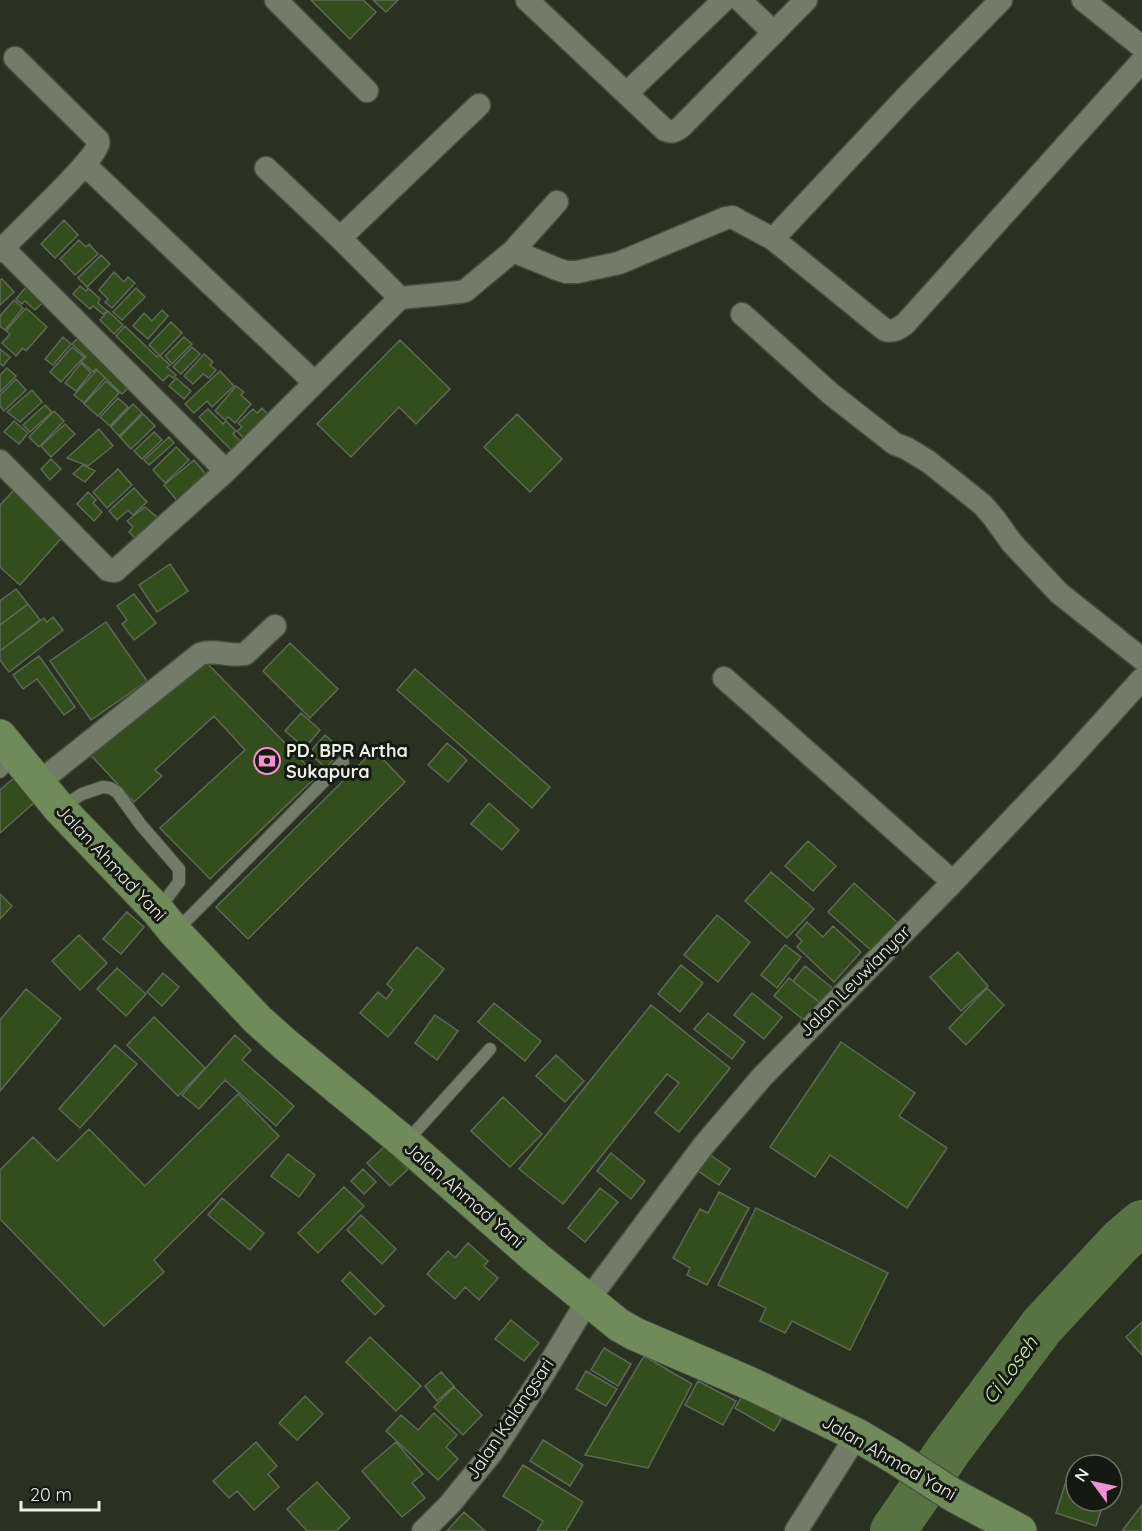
<svg xmlns="http://www.w3.org/2000/svg" width="1142" height="1531" font-family="Quicksand,sans-serif">
  <rect width="100%" height="100%" fill="#293221"/>
  <g fill="none" stroke-linecap="round" stroke-linejoin="round">
    <!-- river -->
    <path stroke="#587241" stroke-width="46" d="M893 1531 950 1448 1042 1326 1121 1241 1142 1223"/>
  </g>
  <!-- building -->
  <path fill="#344d1d" stroke="#5e6955" stroke-width="1.5" d="M311 0H363L376 12 350 39Z
    M373 0H398L386 12Z
    M64 220 78 235 55 258 41 244Z
    M79 240 86 247 89 244 98 254 75 275 60 259Z
    M101 255 110 264 87 287 78 278Z
    M114 272 124 282 128 277 135 283 112 308 105 302 108 299 99 290Z
    M2 279 14 292 0 305V280Z
    M80 286 86 291 88 288 100 299 98 303 107 311 103 314 93 306 90 309 73 294Z
    M26 287 43 302 35 310 25 301 22 304 16 299Z
    M136 288 145 297 122 320 113 312Z
    M14 300 23 308 5 330 0 326V316Z
    M26 308 47 327 26 351 23 348 16 356 2 343 10 334 6 331Z
    M162 310 168 316 148 339 133 326 144 313 152 321Z
    M108 311 123 325 114 334 100 320Z
    M171 322 182 333 160 356 149 345Z
    M125 326 157 357 159 355 170 365 167 367 176 375 173 378 169 375 163 381 116 336Z
    M63 337 71 344 53 365 45 359Z
    M79 337 131 385 122 394 96 369 93 372 81 361 86 357 72 344Z
    M184 337 192 344 172 364 165 356Z
    M400 340 450 389 416 424 399 407 351 457 317 424Z
    M72 347 84 357 61 382 50 372Z
    M192 347 200 354 181 374 173 367Z
    M0 349 10 357 3 366 0 363Z
    M204 354 213 362 210 365 216 370 209 378 203 374 193 384 184 376Z
    M81 363 91 373 76 391 65 383Z
    M7 368 16 376 0 392V375Z
    M97 370 105 378 84 403 74 395Z
    M220 371 234 386 212 407 207 401 194 413 185 404Z
    M176 378 191 391 184 399 169 386Z
    M16 379 26 390 4 411 0 406V395Z
    M106 381 119 393 98 416 84 404Z
    M236 386 244 392 241 395 251 404 235 423 228 417 225 420 215 411Z
    M32 390 42 402 20 422 7 412Z
    M118 398 128 407 110 426 100 417Z
    M133 404 142 413 119 436 111 427Z
    M45 405 52 412 30 432 23 425Z
    M262 408 273 420 248 443 237 431 242 427 238 423 253 409 257 413Z
    M208 409 223 424 226 421 236 431 233 434 243 444 234 453 199 417Z
    M54 411 64 421 39 447 29 437Z
    M143 414 155 426 131 449 120 437Z
    M517 414 562 459 530 492 484 447Z
    M14 421 28 433 19 444 4 432Z
    M65 424 75 434 51 457 41 446Z
    M99 429 113 446 88 466 67 458Z
    M154 432 162 440 142 459 134 451Z
    M169 437 174 443 149 465 144 460Z
    M176 447 189 460 165 483 153 470Z
    M51 459 61 469 50 480 41 469Z
    M194 460 209 478 180 504 164 485Z
    M83 465 95 471 85 482 73 474Z
    M118 469 132 485 107 508 93 492Z
    M134 488 147 502 133 515 128 510 117 520 109 511Z
    M14 490 64 535 20 585 0 567V505Z
    M88 492 96 500 93 503 102 512 94 521 77 504Z
    M145 507 164 523 136 539 129 532 133 527 127 521Z
    M170 564 188 591 157 612 139 585Z
    M16 589 28 604 0 625V601Z
    M134 594 156 623 134 640 122 624 127 620 117 606Z
    M28 604 40 620 0 651V625Z
    M53 617 63 630 9 672 0 660V651L44 618 47 622Z
    M106 622 147 681 91 720 50 661Z
    M290 643 338 689 310 718 263 671Z
    M39 656 75 707 64 715 37 679 23 689 13 675Z
    M204 660 317 776 210 879 160 828 245 750 214 716 155 770 162 776 134 802 88 752Z
    M415 669 550 787 532 808 397 690Z
    M301 713 320 730 305 748 285 731Z
    M325 735 342 750 326 768 309 753Z
    M447 743 467 760 448 782 428 765Z
    M374 750 405 782 248 939 216 907Z
    M15 777 36 801 0 833V790Z
    M489 803 519 830 502 850 471 824Z
    M808 841 836 866 813 891 785 866Z
    M771 872 814 909 787 938 745 901Z
    M854 883 899 924 873 952 828 912Z
    M0 894 12 906 0 919Z
    M127 912 144 927 121 954 103 939Z
    M717 915 750 942 718 982 684 955Z
    M807 922 823 937 833 926 861 952 834 982 797 947 802 941 796 935Z
    M79 935 107 963 80 990 52 961Z
    M785 945 801 957 777 988 761 975Z
    M417 947 444 969 388 1037 360 1013 378 992 386 999 393 990 387 984Z
    M958 952 988 986 961 1011 930 977Z
    M681 965 703 983 680 1012 658 994Z
    M805 966 835 990 823 1005 793 981Z
    M117 968 146 994 126 1016 97 989Z
    M163 973 179 987 162 1006 147 992Z
    M789 978 820 1003 805 1021 774 996Z
    M987 988 1004 1005 966 1045 949 1028Z
    M26 989 61 1018 0 1091V1020Z
    M752 993 782 1017 764 1039 734 1015Z
    M494 1003 541 1041 525 1061 478 1022Z
    M651 1005 730 1068 679 1132 655 1113 679 1083 667 1074 563 1204 519 1169Z
    M708 1013 745 1042 732 1059 694 1029Z
    M435 1015 458 1031 437 1060 415 1043Z
    M154 1017 205 1068 178 1096 127 1045Z
    M235 1035 251 1050 242 1060 294 1106 276 1126 225 1080 199 1109 182 1095Z
    M841 1042 915 1093 899 1116 947 1148 907 1208 830 1155 815 1177 770 1147Z
    M115 1045 137 1064 80 1128 59 1109Z
    M556 1055 584 1081 565 1102 536 1076Z
    M238 1094 279 1136 154 1260 164 1272 104 1326 0 1219V1170L33 1137 57 1161 89 1129 145 1186Z
    M503 1097 542 1134 510 1167 471 1131Z
    M385 1146 408 1169 390 1186 367 1163Z
    M611 1153 645 1181 631 1199 597 1171Z
    M288 1154 315 1175 299 1197 271 1176Z
    M709 1154 730 1169 719 1185 698 1171Z
    M363 1169 376 1182 364 1194 351 1181Z
    M344 1187 364 1206 318 1253 298 1233Z
    M600 1188 618 1202 585 1242 568 1228Z
    M719 1192 749 1208 707 1285 687 1275 690 1268 673 1258 700 1209 708 1213Z
    M222 1198 264 1233 250 1250 208 1215Z
    M756 1208 888 1273 850 1350 792 1321 785 1333 760 1321 766 1308 718 1285Z
    M361 1215 396 1249 382 1264 347 1230Z
    M468 1243 488 1261 484 1266 498 1278 479 1300 465 1287 455 1299 427 1274 448 1251 455 1258Z
    M350 1272 384 1306 375 1315 342 1281Z
    M511 1320 539 1343 524 1361 495 1339Z
    M1142 1322V1355L1126 1337Z
    M370 1337 421 1386 396 1411 346 1362Z
    M604 1348 631 1364 618 1386 591 1370Z
    M644 1356 692 1384 648 1468 585 1455Z
    M586 1371 617 1389 606 1406 576 1389Z
    M441 1372 454 1386 437 1401 425 1386Z
    M698 1381 736 1401 723 1425 685 1405Z
    M454 1387 482 1415 463 1435 434 1407Z
    M743 1395 782 1418 774 1431 735 1408Z
    M305 1396 323 1414 297 1440 279 1423Z
    M434 1413 457 1435 446 1447 458 1459 438 1480 386 1431 401 1415 418 1430Z
    M543 1440 583 1465 570 1486 530 1461Z
    M256 1442 277 1466 268 1474 279 1487 254 1510 237 1491 229 1498 213 1481Z
    M396 1442 423 1474 412 1483 425 1498 402 1517 362 1471Z
    M523 1465 583 1502 566 1531H537L543 1521 503 1496Z
    M1070 1469 1076 1471V1501H1104L1096 1526 1056 1513Z
    M317 1482 350 1518 336 1531H307L287 1509Z
    M1142 1505V1531H1122Z
    M464 1512 485 1531H447Z"/>
  <g fill="none" stroke-linecap="round" stroke-linejoin="round">
    <defs>
      <path id="lane" d="M0 772 15 757
        M60 808 82 794 103 787 110 788 117 792 141 825 179 869V882L158 910
        M176 931 343 762
        M406 1142 490 1049"/>
      <path id="street" d="M276 0 367 91
        M527 0 665 130C673 133 676 131 682 126L806 0
        M740 0 774 33
        M1083 0 1142 47
        M627 93 724 0
        M85 165 314 382
        M340 238 479 105
        M773 239 907 96 1001 0
        M3 248 226 471
        M0 251C16 234 95 161 98 144 99 143 98 141 98 140L15 58
        M513 251 557 269 566 272H577L619 263 726 218 732 217 773 239 885 330C894 332 898 329 905 324L1142 61
        M400 298 460 292 465 291 513 251 557 202
        M742 314 831 394 895 444 906 448 929 462 983 505 994 518 1012 543 1059 593 1142 659
        M0 461 108 570 115 571 226 471 400 298 340 238 266 168
        M724 678 953 882
        M38 783 200 654C216 649 229 657 245 654L275 626
        M423 1531 450 1504 493 1451 542 1376 588 1300 704 1145 762 1077 953 882 1066 763 1142 679
        M796 1531 857 1435"/>
      <path id="secondary" d="M0 736 59 808 158 911 175 932 258 1020 286 1045 405 1143 535 1257 619 1325 635 1334 751 1384 857 1435 894 1457 953 1495 1020 1531"/>
    </defs>
    <!-- lane casing -->
    <use href="#lane" stroke="#454e3f" stroke-width="14"/>
    <!-- street casing -->
    <use href="#street" stroke="#454e3f" stroke-width="25"/>
    <!-- secondary casing -->
    <use href="#secondary" stroke="#454e3f" stroke-width="35"/>
    <!-- lane -->
    <use href="#lane" stroke="#727d69" stroke-width="12"/>
    <!-- street -->
    <use href="#street" stroke="#727d69" stroke-width="22"/>
    <!-- secondary -->
    <use href="#secondary" stroke="#718a59" stroke-width="33"/>
  </g>
  <!-- icons -->
  <defs>
    <symbol id="bank-ring" viewBox="-11 -11 22 22"><circle r="9.5" fill="#141911" stroke="#f591d2" stroke-width="1.5"/><path d="M-6-4H6V4H-6ZM0-2.3a2.3 2.3 0 1 0 0 4.6a2.3 2.3 0 1 0 0-4.6Z" fill="#f591d2"/></symbol>
  </defs>
  <g fill-rule="evenodd">
    <use href="#bank-ring" x="252" y="746" width="30" height="30"/>
  </g>
  <g text-anchor="middle" stroke-width="6" stroke-linejoin="round" paint-order="stroke">
    <!-- poi labels -->
    <g font-size="18" font-weight="bold" fill="#ebf1e6" stroke="#141911" text-anchor="start">
      <text x="286" y="757">PD. BPR Artha<tspan x="286" dy="21">Sukapura</tspan></text>
    </g>
    <!-- street labels -->
    <g font-size="18" fill="#ebf1e6" stroke="#141911">
      <text transform="translate(111 863) rotate(47)" y="6">Jalan Ahmad Yani</text>
      <text transform="translate(855 981) rotate(-45)" y="6">Jalan Leuwianyar</text>
      <text transform="translate(464 1195) rotate(41)" y="6">Jalan Ahmad Yani</text>
      <text transform="translate(510 1419) rotate(-56)" y="6">Jalan Kalangsari</text>
      <text transform="translate(889 1458) rotate(30)" y="6">Jalan Ahmad Yani</text>
    </g>
    <!-- water labels -->
    <g font-size="20" font-style="italic" fill="#c7f1a5" stroke="#141911">
      <text transform="translate(1010 1370) rotate(-54)" y="7">Ci Loseh</text>
    </g>
  </g>
  <!-- north arrow -->
  <g transform="translate(1094 1483) rotate(303)"><circle r="28" fill="#141911" stroke="#6a6f66" stroke-width="1.5"/>
  <path d="M0-4.5L10 22L0 15L-10 22Z" fill="#f591d2"/>
  <text y="-9" font-size="16" font-weight="bold" text-anchor="middle" fill="#ebf1e6">N</text>
  </g>
  <!-- scale -->
  <path d="M21 1501v9h78v-9" fill="none" stroke="#ebf1e6" stroke-width="3"/>
  <text x="30" y="1501" font-size="18" fill="#ebf1e6" stroke="#141911" stroke-width="4.5" paint-order="stroke">20 m</text>
</svg>
